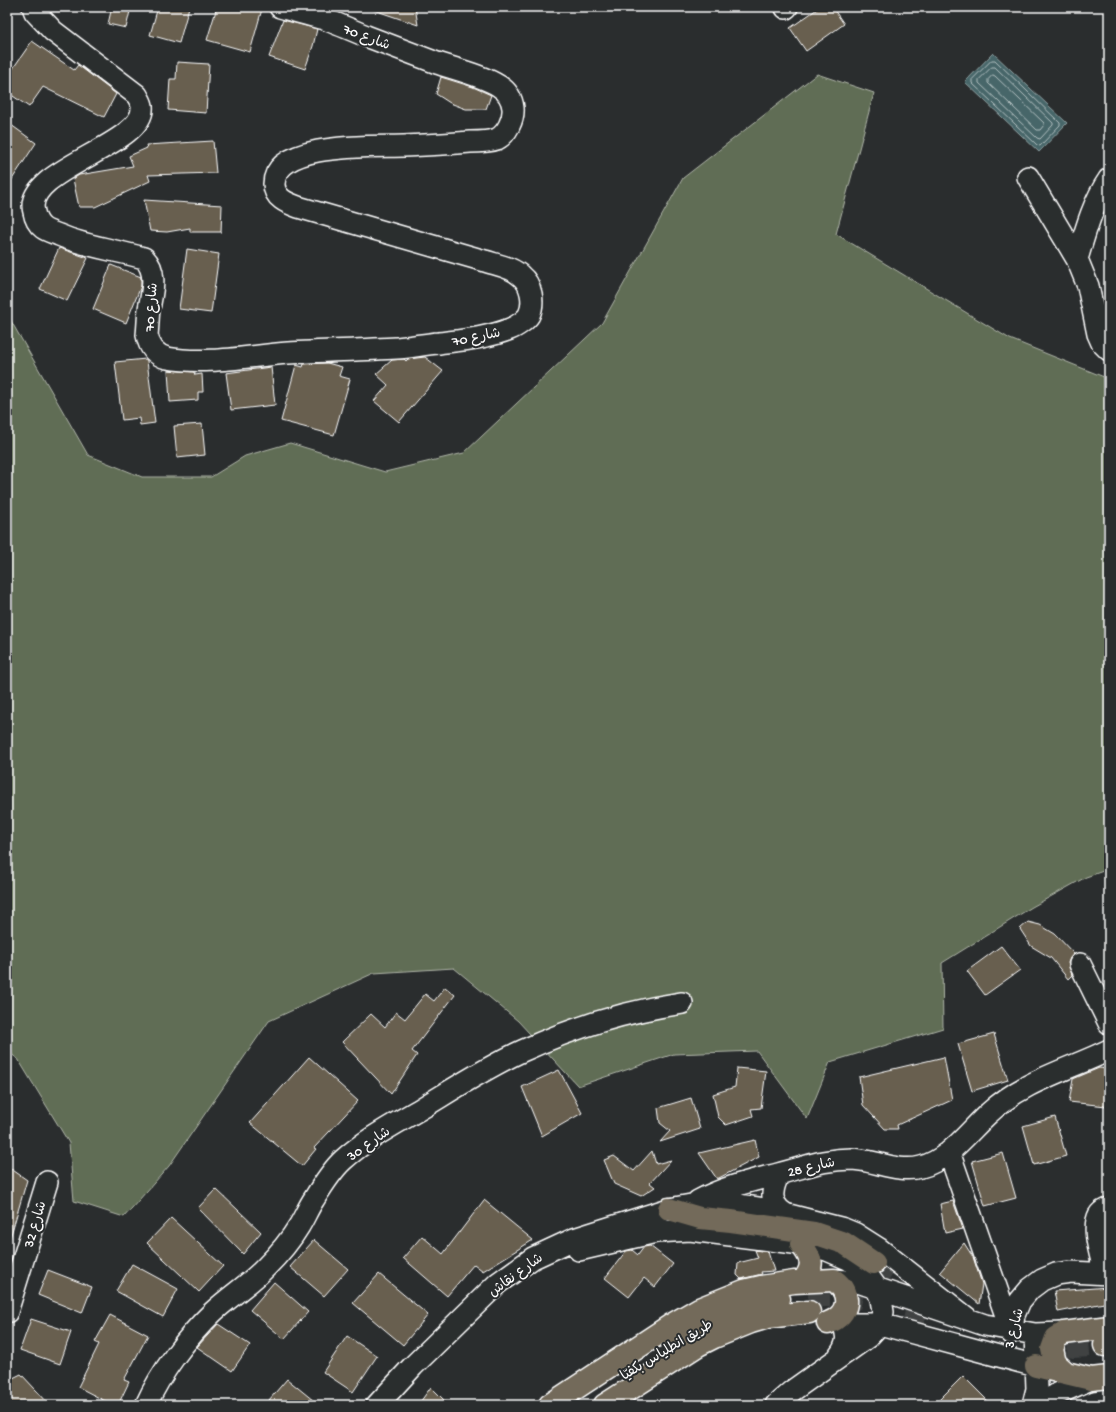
<svg xmlns="http://www.w3.org/2000/svg" width="1116" height="1412" font-family="'Gochi Hand','Playpen Sans Arabic',sans-serif">
  <rect width="100%" height="100%" fill="#2a2d2e"/>
  <filter id="ink" filterUnits="userSpaceOnUse"><feTurbulence type="fractalNoise" baseFrequency=".025" numOctaves="2"/><feDisplacementMap in="SourceGraphic" scale="8" xChannelSelector="R" yChannelSelector="G"/><feConvolveMatrix kernelMatrix="1 2 1 2 8 2 1 2 1" color-interpolation-filters="sRGB"/></filter>
  <g filter="url(#ink)">
    <!-- green -->
    <path fill="#616d55" stroke="#b0b6aa" d="M817 74 874 93 836 234 1010 339 1109 379V869L1086 877 1032 907 942 963 943 1028 830 1062 807 1119 757 1051 674 1054 578 1086 518 1021 454 968 374 973 269 1021 169 1166 124 1217 74 1201 69 1143 18 1059 7 1051V314L88 455 142 477H211L245 456 290 443 385 472 464 453 602 323 683 178Z"/>
    <!-- water -->
    <path fill="#476669" stroke="#91a3a5" d="M993 53 1067 123 1039 152 965 82Z"/>
    <g fill="none" stroke-linecap="round" stroke-linejoin="round">
      <!-- shore -->
      <path stroke="#b5c2c3" stroke-width="1" d="M992 60H995L1060 123V125L1040 146 1037 145 972 83V80Z
        M992 67H995L1053 123V125L1040 139 1037 138 979 83V80Z
        M993 75 995 76 1044 123V125L1040 130H1037L988 83V80Z"/>
    </g>
    <!-- building -->
    <path fill="#685f50" stroke="#fff" d="M112 7H131L126 28 108 24Z
      M158 7H189L179 43 150 35Z
      M217 7H253L262 9 250 52 207 40Z
      M371 7H415L418 25 371 9Z
      M820 7H832L844 24 806 51 790 28Z
      M283 20 317 29 313 46 305 69 269 57Z
      M32 41 74 70 78 65 116 94 104 117 43 87 29 107 7 92V77Z
      M177 62 209 64 206 113 168 110 170 79H176Z
      M441 77 473 87 491 95 486 109H466L450 103 436 94Z
      M7 122 36 143 7 187Z
      M213 141 216 173 148 175 150 181 95 207H79L73 179 79 175 133 166 129 156 147 148 146 145Z
      M144 200 222 205 221 232H190V228L167 232 150 231Z
      M59 248 88 258 67 301 40 289Z
      M187 249 219 254 211 313 179 309Z
      M111 265 141 277V286L126 323 93 309Z
      M425 357 443 371 399 422 374 401 388 385 376 374 392 360 404 359 406 361 408 359Z
      M146 359 147 361 155 423 140 425 139 418 122 420 115 362Z
      M327 363 342 367 339 376 350 379 334 435 281 421 296 365 303 367 304 364Z
      M271 367 275 405 231 410 226 373Z
      M168 370 194 372 195 375 202 374 203 392H198V400L170 402Z
      M202 424 205 455 177 458 174 426Z
      M1028 922 1040 925 1055 934 1074 954 1070 958 1068 963 1072 975 1068 979 1051 958 1031 946 1020 929Z
      M1001 946 1020 970 985 995 967 971Z
      M445 987 455 995 412 1051 417 1055 391 1094 342 1042 371 1014 385 1027 396 1012 405 1019 425 994 434 1001Z
      M994 1034 1008 1080 972 1091 958 1044Z
      M309 1057 358 1101 314 1148 316 1149 302 1166 250 1123Z
      M944 1057 952 1100 897 1125 898 1129H885L863 1105 859 1077Z
      M737 1068 766 1071 761 1108 751 1109 753 1116 726 1125 718 1117 713 1094 735 1087Z
      M1099 1068 1109 1069V1090L1106 1106 1069 1102 1073 1079Z
      M559 1070 582 1113 542 1136 522 1087Z
      M691 1098 700 1129 660 1142 670 1131 660 1123 658 1108Z
      M1055 1117 1066 1156 1034 1165 1023 1126Z
      M755 1140 759 1157 717 1179 699 1153Z
      M652 1151 656 1164 671 1160 650 1183 655 1187 641 1196 614 1184 604 1160 614 1156 634 1171Z
      M1003 1153 1016 1198 985 1206 972 1161Z
      M7 1166 27 1180 10 1238H7Z
      M216 1189 261 1232 243 1254 198 1208Z
      M484 1200 533 1240 483 1271 474 1264 447 1296 403 1258 422 1236 443 1254Z
      M953 1201 963 1229 945 1233 940 1204Z
      M171 1218 223 1266 199 1292 147 1243Z
      M314 1240 348 1269 324 1296 290 1267Z
      M964 1243 973 1257 982 1284 979 1304 940 1272Z
      M650 1246 673 1264 655 1287 644 1278 629 1297 605 1278 626 1251 632 1250 638 1255 644 1247Z
      M755 1250 768 1252 774 1271 761 1272 762 1274 741 1279 737 1275 738 1263 758 1258Z
      M132 1264 178 1289 163 1317 116 1291Z
      M48 1270 92 1287 82 1313 38 1295Z
      M379 1274 428 1315 403 1345 353 1303Z
      M274 1282 308 1312 284 1339 250 1310Z
      M1109 1287V1302L1058 1312 1054 1291Z
      M110 1315 148 1335 124 1380 129 1382 118 1405H113L78 1387 99 1344 95 1342Z
      M31 1319 71 1332 60 1364 20 1350Z
      M218 1324 250 1345 232 1371 197 1347Z
      M347 1336 377 1356 353 1392 323 1372Z
      M21 1374 50 1405H7V1381Z
      M963 1376 992 1405H934Z
      M287 1379 319 1405H275L269 1400Z
      M431 1387 449 1405H418Z"/>
    <g fill="none" stroke-linecap="round" stroke-linejoin="round">
      <!-- highway-tunnel -->
      <path stroke="#3f4243" stroke-width="22" stroke-dasharray="22 11" stroke-linecap="butt" d="M874 1263 933 1305
        M808 1296H852L933 1316
        M1035 1341 1073 1347 1105 1345"/>
      <defs>
        <path id="minor" d="M33 7 35 12 53 31 137 95C139 99 142 103 142 106 147 146 21 169 34 212 35 218 38 224 43 228 47 231 54 233 59 235 87 247 116 250 144 258 158 272 152 292 149 309 148 318 148 326 147 335 149 346 155 355 167 358 207 365 248 356 288 353 324 351 361 350 397 348 411 347 425 344 439 343 463 340 487 338 510 329 516 327 526 320 529 315 535 302 531 284 521 276 512 267 497 265 485 261L298 207C287 203 274 198 274 184 275 141 375 147 404 146 426 145 448 144 470 142 479 142 489 142 497 139 507 134 514 119 513 108 512 99 507 91 499 86 484 76 455 69 437 63 413 54 390 45 366 36 352 30 338 24 324 19 310 15 295 11 280 7
          M786 8 787 7
          M1028 177 1077 259 1088 286 1098 334 1102 343 1109 350
          M1077 259C1085 232 1093 202 1109 179
          M1080 964 1109 1023
          M949 1152 1011 1330
          M779 1174C770 1192 769 1206 789 1216
          M698 1201C724 1187 751 1181 778 1174 806 1167 823 1159 852 1159 875 1160 898 1173 921 1167 949 1160 969 1131 989 1113 1023 1081 1068 1070 1109 1050
          M579 1250 656 1232 690 1230 801 1244 827 1250 848 1259 863 1269 876 1287 881 1299 883 1312 880 1324 868 1337 792 1391 776 1405
          M1105 1274C1102 1258 1091 1230 1099 1215 1101 1211 1105 1210 1109 1208
          M834 1280 858 1282 985 1325 1035 1334 1064 1333
          M7 1312 47 1182
          M1011 1333 1014 1315 1020 1301 1030 1289 1042 1280 1056 1274 1071 1272 1109 1274
          M839 1356C847 1346 849 1336 843 1324H880L1036 1366
          M146 1405C161 1372 187 1337 213 1312 230 1296 250 1284 266 1267 278 1255 290 1241 299 1226 304 1218 308 1208 314 1199 322 1186 332 1170 343 1160 366 1139 395 1124 422 1108 455 1088 487 1067 522 1051 572 1028 627 1011 682 1003
          M377 1405 413 1366 498 1283 533 1258 574 1239 669 1209 691 1205 715 1204 740 1205 765 1209 844 1229 856 1234 878 1248 967 1318
          M1033 1405 1037 1389 1035 1334
          M1040 1405 1057 1394 1091 1379"/>
        <path id="highway" d="M669 1209 700 1218 731 1221 814 1233 844 1243 874 1263
          M801 1244C812 1258 815 1266 803 1281
          M674 1341C706 1320 742 1306 779 1299
          M1105 1345 1109 1344
          M1036 1366 1091 1379 1109 1377
          M1066 1373 1055 1363 1052 1349 1056 1338 1064 1333 1109 1327
          M550 1405 673 1324 699 1309 744 1291 761 1287 794 1282 834 1280C852 1293 850 1315 828 1323
          M605 1405 698 1345 714 1337 751 1322 768 1317 809 1312"/>
      </defs>
      <!-- minor casing -->
      <use href="#minor" stroke="#fff" stroke-width="24"/>
      <!-- highway casing -->
      <use href="#highway" stroke="#fff" stroke-width="25"/>
      <!-- minor -->
      <use href="#minor" stroke="#2a2d2e" stroke-width="21"/>
      <!-- highway -->
      <use href="#highway" stroke="#736b5a" stroke-width="22"/>
    </g>
  </g>
  <g text-anchor="middle" stroke-width="4" stroke-linejoin="round" paint-order="stroke">
    <!-- street labels -->
    <g font-size="14" fill="#fff" stroke="#2a2d2e">
      <text transform="translate(367 36) rotate(21)" y="5">شارع 70</text>
      <text transform="translate(150 307) rotate(-86)" y="5">شارع 70</text>
      <text transform="translate(476 336) rotate(-11)" y="5">شارع 70</text>
      <text transform="translate(368 1143) rotate(-35)" y="5">شارع 30</text>
      <text transform="translate(811 1166) rotate(-13)" y="5">شارع 28</text>
      <text transform="translate(34 1224) rotate(-73)" y="5">شارع 32</text>
      <text transform="translate(515 1274) rotate(-36)" y="5">شارع نقاش</text>
      <text transform="translate(1013 1328) rotate(-75)" y="5">شارع 3</text>
      <text transform="translate(666 1349) rotate(-31)" y="5">طريق انطلياس بكفيّا</text>
    </g>
  </g>
  <!-- margin -->
  <rect width="1116" height="1412" fill="none" stroke="#2a2d2e" stroke-width="24"/>
  <rect x="12" y="12" width="1092" height="1388" fill="none" stroke="#fff" stroke-width="1.5" filter="url(#ink)"/>
</svg>
